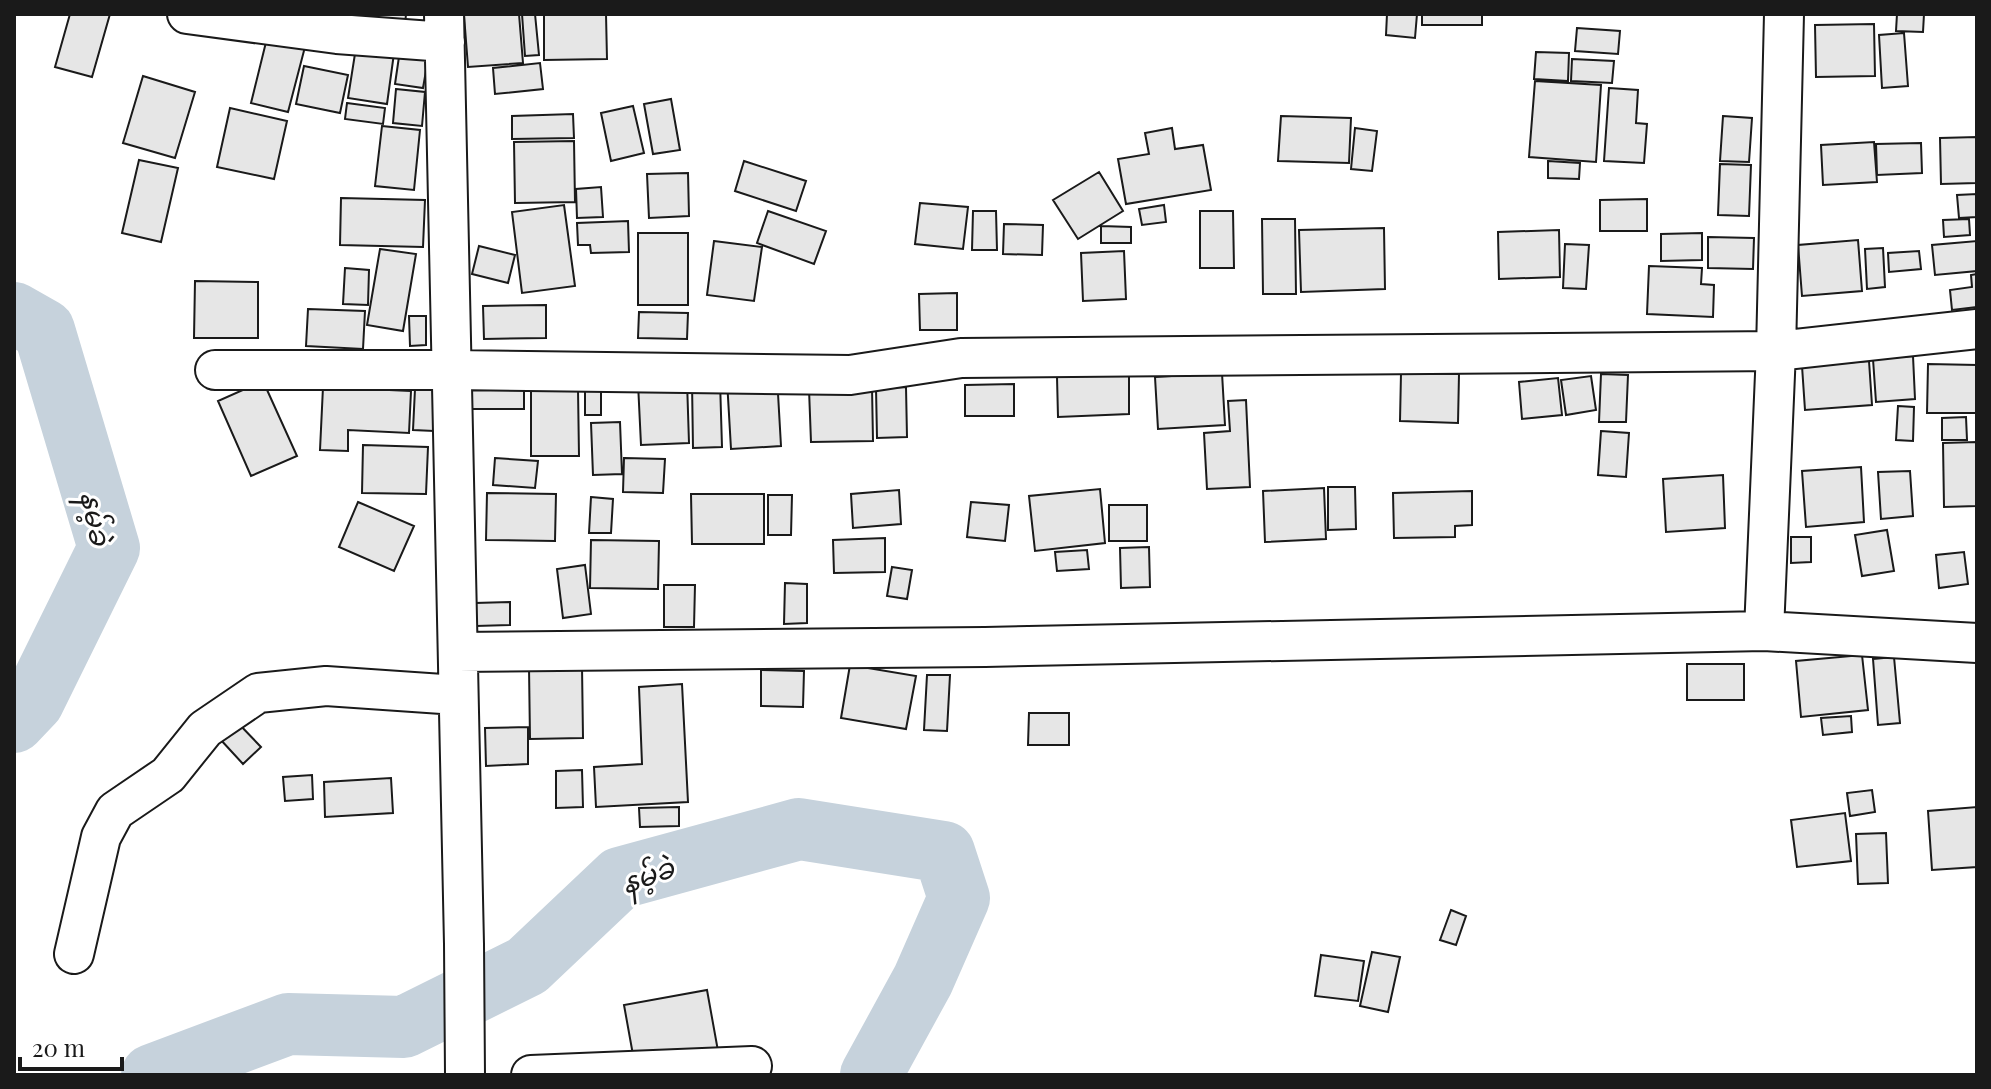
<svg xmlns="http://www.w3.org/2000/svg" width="1991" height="1089" font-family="'Playfair Display','Noto Sans Myanmar',serif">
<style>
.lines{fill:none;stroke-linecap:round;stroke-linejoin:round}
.river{stroke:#c6d2dc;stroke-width:62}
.building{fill:#e6e6e6;stroke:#1a1a1a;stroke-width:2}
.minor-casing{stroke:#1a1a1a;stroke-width:42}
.minor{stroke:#fff;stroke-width:38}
.labels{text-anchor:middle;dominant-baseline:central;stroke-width:6;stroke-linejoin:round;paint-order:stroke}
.water-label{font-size:28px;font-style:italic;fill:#1a1a1a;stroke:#fff}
</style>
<rect width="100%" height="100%" fill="#fff"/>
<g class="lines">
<path class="river" d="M14,313L44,330L109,548L33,702L14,722
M152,1075L288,1024L404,1027L527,966L620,878L799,829L944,852L959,898L923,980L871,1075"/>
</g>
<path class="building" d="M70,14H110L92,77L55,67Z
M337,14H406L405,25L336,21Z
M519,14L523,63L468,67L464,15Z
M522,14H535L539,55L525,56Z
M544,14H606L607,59L544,60Z
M1387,14H1417L1415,38L1386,35Z
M1422,14H1482V25H1422Z
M1897,14H1924L1923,32L1896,31Z
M1874,24L1875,76L1816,77L1815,25Z
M1577,28L1620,31L1618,54L1575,51Z
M1904,33L1908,86L1882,88L1879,35Z
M268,34L306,43L288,112L251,103Z
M357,41L395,46L387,104L348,98Z
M401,43L430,48L423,88L395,84Z
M1536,52L1569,53L1568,81L1534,79Z
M1572,59L1614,61L1612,83L1571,81Z
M540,63L543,89L495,94L493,68Z
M304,66L348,75L340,113L296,104Z
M143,76L195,92L175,158L123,143Z
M1535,81L1601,85L1596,162L1529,157Z
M1609,88L1638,90L1636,123L1647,124L1644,163L1604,161Z
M396,89L425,92L422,126L393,123Z
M671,99L680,150L653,154L644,104Z
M347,103L385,108L383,124L345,119Z
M633,106L644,153L611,161L601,113Z
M230,108L287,121L274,179L217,167Z
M573,114L574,138L512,139V116Z
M1281,116L1351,118L1349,163L1278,161Z
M1723,116L1752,118L1749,162L1720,161Z
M382,126L420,130L414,190L375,186Z
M1172,128L1175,149L1203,145L1211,190L1126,204L1118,159L1149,154L1145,133Z
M1355,128L1377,131L1372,171L1351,169Z
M1977,137V183L1941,184L1940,138Z
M574,141L575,202L515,203L514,142Z
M1874,142L1877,182L1823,185L1821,145Z
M1921,143L1922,173L1877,175L1876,144Z
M139,160L178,168L161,242L122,233Z
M744,161L806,181L796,211L735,191Z
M1548,161L1580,163L1579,179L1548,178Z
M1720,164L1751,165L1749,216L1718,215Z
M1099,172L1123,211L1078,239L1053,200Z
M688,173L689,216L649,218L647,174Z
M601,187L603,217L577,218L576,189Z
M1977,194V217L1959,218L1957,195Z
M341,198L425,200L423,247L340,245Z
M1647,199V231H1600V200Z
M920,203L968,207L963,249L915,244Z
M564,205L575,286L522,293L512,212Z
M1164,205L1166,222L1142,225L1139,209Z
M768,211L826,231L814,264L757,243Z
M973,211H996L997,250H972Z
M1200,211H1233L1234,268H1200Z
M1262,219H1295L1296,294H1263Z
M1969,219L1970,235L1944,237L1943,220Z
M628,221L629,252L591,253L590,245H578L577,223Z
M1004,224L1043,225L1042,255L1003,254Z
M1101,226L1131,227V243H1101Z
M1384,228L1385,289L1301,292L1299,230Z
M1559,230L1560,277L1499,279L1498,232Z
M638,233H688V305H638Z
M1702,233V260L1661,261V234Z
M1708,237L1754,238L1753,269L1708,268Z
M1858,240L1862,291L1802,296L1798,245Z
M714,241L762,247L754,301L707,295Z
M1977,241V271L1935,275L1932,245Z
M1565,244L1589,245L1586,289L1563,288Z
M479,246L515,255L508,283L472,274Z
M1883,248L1885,287L1867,289L1865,249Z
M380,249L416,254L403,331L367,325Z
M1124,251L1126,299L1083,301L1081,253Z
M1919,251L1921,269L1889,272L1888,253Z
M1649,266L1702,268L1701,284L1714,285L1713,317L1647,314Z
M345,268L369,270L368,305L343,304Z
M1977,274V307L1952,310L1950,290L1972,287L1971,275Z
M195,281L258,282V338H194Z
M957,293V330H920L919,294Z
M546,305V338L484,339L483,306Z
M308,309L365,311L363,349L306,346Z
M639,312L688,313L687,339L638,338Z
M409,316H426V345L410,346Z
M1913,356L1915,399L1876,402L1873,359Z
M1869,361L1872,405L1805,410L1802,366Z
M1928,364L1977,365V413H1927Z
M1222,373L1225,425L1158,429L1155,377Z
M1401,373L1459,374L1458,423L1400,421Z
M1129,374V414L1058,417L1057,377Z
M1601,374L1628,375L1626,422H1599Z
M777,376L781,446L731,449L727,380Z
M1591,376L1596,410L1566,415L1561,380Z
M1558,378L1562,415L1522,419L1519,382Z
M469,380H524V409H469Z
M263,381L297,456L251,476L218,401Z
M687,381L689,443L641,445L638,383Z
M720,381L722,447L693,448L692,382Z
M1014,384V416H965V385Z
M585,386H601V415H585Z
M323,387L411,391L409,433L348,430V451L320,450Z
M872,387L873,441L811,442L809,389Z
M906,387L907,437L877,438L876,388Z
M415,389L437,390L434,431L413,430Z
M578,389L579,456H531V390Z
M1246,400L1250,487L1207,489L1204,433L1230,431L1228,401Z
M1898,406L1914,407L1913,441L1896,440Z
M1966,417L1967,440H1942V418Z
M620,422L622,474L593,475L591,423Z
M1601,431L1629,433L1626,477L1598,475Z
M1977,442V506L1944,507L1943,443Z
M363,445L428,447L426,494L362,493Z
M495,458L538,461L535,488L493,485Z
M624,458L665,459L663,493L623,492Z
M1861,467L1864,522L1806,527L1802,471Z
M1910,471L1913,516L1881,519L1878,472Z
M1723,475L1725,528L1666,532L1663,479Z
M1328,487H1355L1356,529L1328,530Z
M1324,488L1326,539L1265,542L1263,491Z
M1100,489L1105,543L1035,551L1029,496Z
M899,490L901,524L853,528L851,494Z
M1472,491V525L1455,526V537L1394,538L1393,493Z
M487,493L556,494L555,541L486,540Z
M691,494H764V544H692Z
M768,495H792L791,535H768Z
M591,497L613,499L611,533H589Z
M358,502L414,526L394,571L339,547Z
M971,502L1009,505L1005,541L967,537Z
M1109,505H1147V541H1109Z
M1887,530L1894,571L1862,576L1855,535Z
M1791,537H1811V562L1791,563Z
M885,538V572L834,573L833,540Z
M591,540L659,541L658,589L590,588Z
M1149,547L1150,587L1121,588L1120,548Z
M1087,550L1089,569L1057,571L1055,552Z
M1964,552L1968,584L1939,588L1936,555Z
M585,565L591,614L563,618L557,569Z
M892,567L912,570L907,599L887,596Z
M785,583L807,584V623L784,624Z
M664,585H695L694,627H664Z
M510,602V625L476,626L475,603Z
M1862,655L1868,710L1801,717L1796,661Z
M1894,657L1900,723L1878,725L1873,659Z
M1687,664H1744V700H1687Z
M850,665L916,676L906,729L841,718Z
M582,666L583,738L530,739L529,667Z
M761,670L804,671L803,707L761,706Z
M927,675H950L947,731L924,730Z
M682,684L688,802L596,807L594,767L642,764L639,687Z
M1029,713H1069V745H1028Z
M1851,716L1852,732L1823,735L1821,718Z
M238,723L261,747L243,764L220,739Z
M528,727V764L486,766L485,728Z
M582,770L583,807L556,808V771Z
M312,775L313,799L285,801L283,777Z
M391,778L393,813L325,817L324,782Z
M1872,790L1875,812L1850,816L1847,793Z
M679,807V826L640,827L639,808Z
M1977,807V867L1932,870L1928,811Z
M1845,813L1851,861L1797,867L1791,820Z
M1886,833L1888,883L1858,884L1856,834Z
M1451,910L1466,916L1456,945L1440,940Z
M1372,952L1400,957L1388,1012L1360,1006Z
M1321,955L1364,961L1358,1001L1315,996Z
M707,990L718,1051L635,1066L624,1005Z"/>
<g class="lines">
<g class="minor-casing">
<path id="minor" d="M187,14L337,34L445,42
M444,14L464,944L465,1075
M215,370H452L850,375L961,358L1776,351L1977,329
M1764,631L1776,351L1784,14
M458,652L985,647L1764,631L1977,643
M74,954L101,837L115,811L168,775L205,729L258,693L326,686L457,695
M531,1075L752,1066"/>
</g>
<use href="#minor" class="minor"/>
</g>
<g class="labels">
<g class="water-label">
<text transform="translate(97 518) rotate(78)">နမ့်ခဲ</text>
<text transform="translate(647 874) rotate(-20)">နမ့်ခဲ</text>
</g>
</g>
<rect width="1991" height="1089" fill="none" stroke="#1a1a1a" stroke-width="32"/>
<path d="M20 1057v12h102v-12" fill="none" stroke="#1a1a1a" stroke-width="4"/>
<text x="32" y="1057" font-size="24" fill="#1a1a1a" stroke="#ffffff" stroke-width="6" paint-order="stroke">20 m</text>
</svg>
